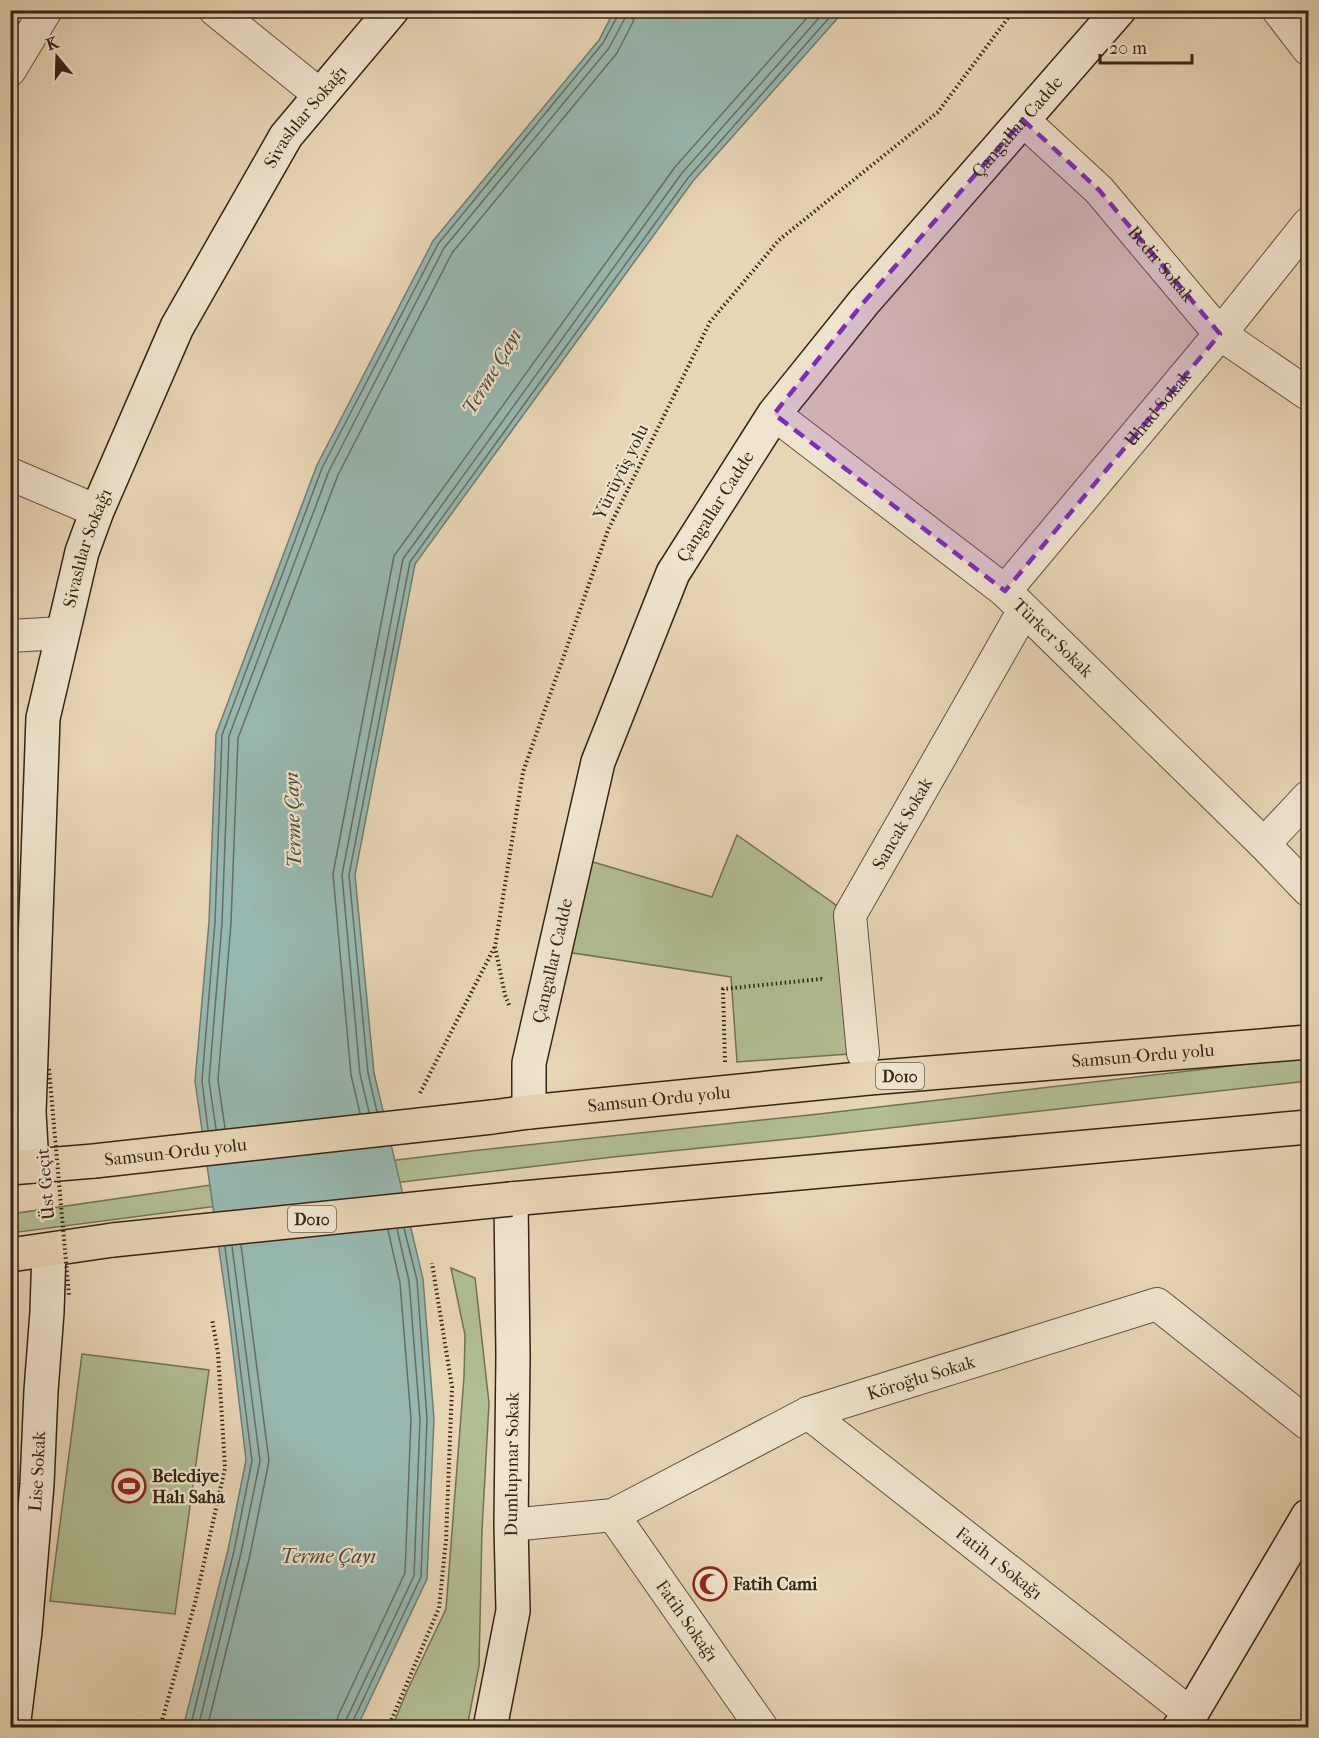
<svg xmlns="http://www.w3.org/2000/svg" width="1319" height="1738" font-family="'IM FELL French Canon',serif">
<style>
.green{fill:#b1be91;stroke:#727252;stroke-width:1.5}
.water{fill:#97b8b0;stroke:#6f7d71;stroke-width:1.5}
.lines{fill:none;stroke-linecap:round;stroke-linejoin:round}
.shore{stroke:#656e62;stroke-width:1.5}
.street-casing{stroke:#60513b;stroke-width:34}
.secondary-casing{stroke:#332513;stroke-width:36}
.highway-casing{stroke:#332513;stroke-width:36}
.path{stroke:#332513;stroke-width:4;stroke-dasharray:1.5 3;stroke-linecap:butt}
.street{stroke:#f0e4ce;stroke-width:32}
.secondary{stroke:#f0e4ce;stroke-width:33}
.highway{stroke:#e8d5b4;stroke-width:33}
.highway-bridge-casing{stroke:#332513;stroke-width:36;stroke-linecap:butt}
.path-bridge{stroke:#332513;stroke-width:4;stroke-dasharray:1.5 3;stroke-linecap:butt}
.highway-bridge{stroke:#e8d5b4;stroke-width:33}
.marked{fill:#7b2cbf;fill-opacity:0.2;stroke:#7b2cbf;stroke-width:4.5;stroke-dasharray:12 8;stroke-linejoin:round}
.labels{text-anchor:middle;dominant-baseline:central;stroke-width:4.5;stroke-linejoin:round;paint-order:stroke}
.shield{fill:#f0e4ce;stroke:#6c5e4b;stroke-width:1.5}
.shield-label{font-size:16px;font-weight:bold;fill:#332513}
.street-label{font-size:18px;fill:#332513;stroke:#f0e4ce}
.poi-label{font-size:18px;font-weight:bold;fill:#332513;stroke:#f0e4ce;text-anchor:start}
.water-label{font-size:20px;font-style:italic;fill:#4c4a3a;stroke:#f0e4ce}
</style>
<rect width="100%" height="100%" fill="#e8d5b4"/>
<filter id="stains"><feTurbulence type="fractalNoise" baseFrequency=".00333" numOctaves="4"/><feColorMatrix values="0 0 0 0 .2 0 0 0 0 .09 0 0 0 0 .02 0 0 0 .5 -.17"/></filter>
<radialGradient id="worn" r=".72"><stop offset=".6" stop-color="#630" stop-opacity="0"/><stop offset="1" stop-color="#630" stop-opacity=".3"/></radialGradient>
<path class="green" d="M737,835L850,915L863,1053L737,1062L731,977L560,951L576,857L712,897Z
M1308,1057V1081L818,1136L613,1157L385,1184L11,1233V1214L322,1169L471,1151L819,1114Z
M451,1268L475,1278L489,1403L482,1530L479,1666L467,1727H392L407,1691L446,1609L464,1377L465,1335Z
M82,1354L209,1370L175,1614L50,1601Z"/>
<path class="water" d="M614,11H844L693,181L415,564L355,875L374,1073L423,1279L434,1419L427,1579L357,1727L183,1728L228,1550L246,1460L230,1326L195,1081L209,922L216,734L317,465L433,241L599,40Z"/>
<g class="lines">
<path class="shore" d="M369,1112L360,1074L342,875L403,559L682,173L826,10
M377,1112L368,1073L349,875L410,562L688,178L836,10
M360,1113L351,1075L333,874L394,556L675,167L814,10
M225,1128L218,1080L231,923L238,738L338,475L452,253L617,53L633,22L635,10
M216,1129L209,1081L222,923L229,736L329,471L444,248L609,48L625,18L626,10
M208,1130L202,1081L215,922L222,735L322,468L438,244L603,43L618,15L619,10
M190,1728L234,1551L252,1461L225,1247
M198,1728L241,1553L260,1461L232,1246
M207,1728L250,1555L269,1461L241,1245
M335,1728L338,1716L405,1573L411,1419L400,1283L388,1230
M344,1728L346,1720L414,1576L420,1419L409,1281L397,1229
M352,1728V1723L421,1577L427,1419L417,1280L404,1228"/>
<g class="street-casing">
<g id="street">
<path d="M215,10L320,95"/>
<path d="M1278,10L1308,49"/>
<path d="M10,70L46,10"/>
<path id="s1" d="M1023,120L1099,190L1220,334L1308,394"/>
<path id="s2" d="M774,414L1005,591L1264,844L1308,890"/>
<path d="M10,474L97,511"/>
<path id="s3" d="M1005,591L1220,334L1308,224"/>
<path d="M10,636L62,633"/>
<path d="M1264,844L1308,797"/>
<path id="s4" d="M863,1053L850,915L1024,610"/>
<path id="s5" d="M808,1413L1191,1714"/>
<path id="s6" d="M613,1515L762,1728"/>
<path id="s7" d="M511,1525L613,1515L808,1413L1157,1304L1308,1424"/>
</g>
</g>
<g class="secondary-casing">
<g id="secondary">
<path id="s8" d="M529,1112V1063L598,762L673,573L774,414L864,302L1119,10"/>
<path id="s9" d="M32,1166L29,1112L43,718L82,552L97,511L177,327L286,136L392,10"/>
<path id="s10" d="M13,1728L25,1631L37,1484L41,1391L47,1312L49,1250"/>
<path id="s11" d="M490,1728L513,1611L511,1525L513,1356L511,1199"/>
<path d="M1179,1728L1191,1714L1308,1516"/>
</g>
</g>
<g class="highway-casing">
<g id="highway">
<path id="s12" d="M492,1117L529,1112L869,1078L1308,1042"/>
<path d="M10,1168L94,1161"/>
<path d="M511,1199L1308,1127"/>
<path d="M10,1255L113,1240"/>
</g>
</g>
<path class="path" d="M509,1005L505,995L495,947L523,772L608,530L710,322L779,240L938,112L1014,10
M725,1062L723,989L821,979L824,980
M420,1093L494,948
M160,1728L195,1603L225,1468L218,1353L212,1319
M388,1728L439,1608L446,1540L452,1387L432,1263"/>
<use href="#street" class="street"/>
<use href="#secondary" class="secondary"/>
<use href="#highway" class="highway"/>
<g class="highway-bridge-casing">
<g id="highway-bridge">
<path id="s13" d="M94,1161L492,1117"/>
<path d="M113,1240L511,1199"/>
</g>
</g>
<path class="path-bridge" d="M49,1069L69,1296"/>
<use href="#highway-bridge" class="highway-bridge"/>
</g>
<path class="marked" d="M1023,120L1099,190L1220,334L1005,591L774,414L864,302Z"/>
<defs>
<g id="stadium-ring" transform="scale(1.725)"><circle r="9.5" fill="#f0e4ce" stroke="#8f2418" stroke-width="1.5"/><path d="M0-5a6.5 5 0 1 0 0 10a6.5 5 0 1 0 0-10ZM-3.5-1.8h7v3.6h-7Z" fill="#8f2418"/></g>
<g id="mosque-ring" transform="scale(1.725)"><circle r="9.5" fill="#f0e4ce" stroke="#8f2418" stroke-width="1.5"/><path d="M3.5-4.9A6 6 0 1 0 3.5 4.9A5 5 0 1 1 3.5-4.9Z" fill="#8f2418"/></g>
</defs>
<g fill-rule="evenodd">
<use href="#stadium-ring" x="129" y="1486"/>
<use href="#mosque-ring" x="710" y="1584"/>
</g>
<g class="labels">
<g class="shield">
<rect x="876" y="1063" width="48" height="26" rx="4.5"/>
<rect x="288" y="1206" width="48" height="26" rx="4.5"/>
</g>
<g class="shield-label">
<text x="900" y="1076">D010</text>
<text x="312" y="1219">D010</text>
</g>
<g class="street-label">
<text stroke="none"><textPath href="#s9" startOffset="1110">Sivaslılar Sokağı</textPath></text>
<text stroke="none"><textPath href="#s8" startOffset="1126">Çangallar Cadde</textPath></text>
<text stroke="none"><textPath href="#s1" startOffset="200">Bedir Sokak</textPath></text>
<text stroke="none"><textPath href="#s3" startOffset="238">Uhud Sokak</textPath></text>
<text transform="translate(621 472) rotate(-64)">Yürüyüş yolu</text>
<text stroke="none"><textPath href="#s8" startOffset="640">Çangallar Cadde</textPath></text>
<text stroke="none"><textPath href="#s9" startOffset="624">Sivaslılar Sokağı</textPath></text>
<text stroke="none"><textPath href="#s2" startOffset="358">Türker Sokak</textPath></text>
<text stroke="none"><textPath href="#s4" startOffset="244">Sancak Sokak</textPath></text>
<text stroke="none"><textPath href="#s8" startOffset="154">Çangallar Cadde</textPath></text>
<text stroke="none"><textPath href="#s12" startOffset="654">Samsun-Ordu yolu</textPath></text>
<text stroke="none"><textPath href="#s12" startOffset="168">Samsun-Ordu yolu</textPath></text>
<text stroke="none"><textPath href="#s13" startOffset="82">Samsun-Ordu yolu</textPath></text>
<text transform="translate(46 1184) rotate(-95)">Üst Geçit</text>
<text stroke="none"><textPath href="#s7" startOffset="441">Köroğlu Sokak</textPath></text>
<text stroke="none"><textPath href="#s11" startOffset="266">Dumlupınar Sokak</textPath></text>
<text stroke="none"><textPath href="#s10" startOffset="258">Lise Sokak</textPath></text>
<text stroke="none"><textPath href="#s5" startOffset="243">Fatih 1 Sokağı</textPath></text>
<text stroke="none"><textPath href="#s6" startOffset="129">Fatih Sokağı</textPath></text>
</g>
<g class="poi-label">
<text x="152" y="1476">Belediye<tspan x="152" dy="21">Halı Saha</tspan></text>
<text x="733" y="1584">Fatih Cami</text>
</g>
<g class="water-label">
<text transform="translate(492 372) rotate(-59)">Terme Çayı</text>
<text transform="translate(293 820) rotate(-92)">Terme Çayı</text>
<text x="328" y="1556">Terme Çayı</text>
</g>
</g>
<rect width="1319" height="1738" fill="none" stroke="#e8d5b4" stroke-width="36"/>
<rect x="12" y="12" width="1295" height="1714" fill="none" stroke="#332513" stroke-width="3"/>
<rect x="18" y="18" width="1283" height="1702" fill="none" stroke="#332513" stroke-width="1.5"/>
<g transform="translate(57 57) rotate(341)" stroke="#f0e4ce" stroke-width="4.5" paint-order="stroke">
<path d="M0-4.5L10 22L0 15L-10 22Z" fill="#332513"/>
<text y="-9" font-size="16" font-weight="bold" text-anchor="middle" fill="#332513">K</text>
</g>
<path d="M1100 54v9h92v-9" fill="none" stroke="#332513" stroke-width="3"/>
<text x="1109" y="54" font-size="18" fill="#332513" stroke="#f0e4ce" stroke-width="4.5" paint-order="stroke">20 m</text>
<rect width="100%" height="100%" filter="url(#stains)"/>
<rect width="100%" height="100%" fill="url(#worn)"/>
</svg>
